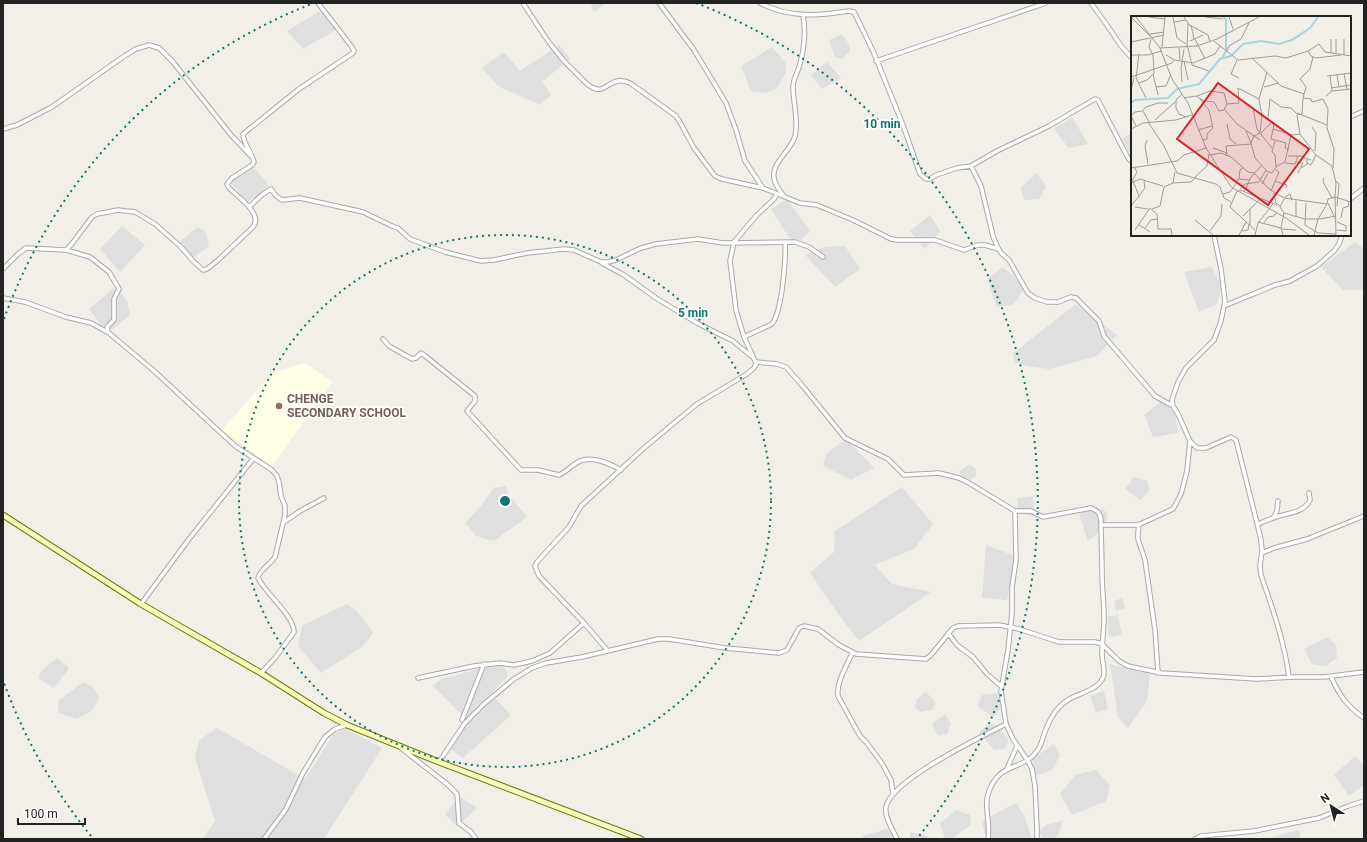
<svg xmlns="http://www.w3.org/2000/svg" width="1367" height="842" font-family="Roboto,sans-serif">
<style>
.residential{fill:#e0dfdf}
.education{fill:#ffffe5}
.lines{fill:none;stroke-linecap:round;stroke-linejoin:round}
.street-casing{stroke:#a9a9a9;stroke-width:5.5}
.secondary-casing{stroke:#707d05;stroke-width:7}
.street{stroke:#fff;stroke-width:3.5}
.secondary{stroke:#f7fabf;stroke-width:5}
.ring{fill:none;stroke:#0f766e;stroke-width:2;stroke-dasharray:2 4}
.education-dot{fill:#8d6e63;stroke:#fff;stroke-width:1.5}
.labels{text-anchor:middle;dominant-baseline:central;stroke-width:3.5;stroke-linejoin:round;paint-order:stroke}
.education-label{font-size:12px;font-weight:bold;fill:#785e54;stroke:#fff;text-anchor:start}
.inset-river{fill:none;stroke:#aad3df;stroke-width:2}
.inset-road{fill:none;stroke:#9f9d99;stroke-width:1}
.view{fill:#d62828;fill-opacity:0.15;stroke:#d62828;stroke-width:2}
.inset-edge{fill:none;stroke:#222;stroke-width:2}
.centre{fill:#0f766e;stroke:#fff;stroke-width:2}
.ring-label{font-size:12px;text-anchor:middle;font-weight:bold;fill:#0f766e;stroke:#fff;stroke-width:3.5;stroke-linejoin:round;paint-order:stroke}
</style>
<rect width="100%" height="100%" fill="#f2efe9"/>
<path class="residential" d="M590,3H606L594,12Z
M320,11L337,29L303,49L287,31Z
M842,34L849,44L850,52L841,59L835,57L829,40Z
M559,45L570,59L542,82L551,95L540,105L498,86L482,68L504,52L520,71Z
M772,47L785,62L786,73L777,88L765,93L751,91L741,66Z
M827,62L841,78L822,89L811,75Z
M1072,117L1088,144L1069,148L1054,129Z
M1132,132V157L1122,139Z
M253,167L267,182L268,189L247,202L230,182Z
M1037,173L1046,187L1039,199L1024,200L1021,187Z
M787,199L810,231L801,240L790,239L771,209Z
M930,215L940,231L925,249L910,231Z
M122,226L145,245L120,272L100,249Z
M198,227L206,232L209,246L193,258L180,241Z
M1355,242L1364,249V290H1343L1321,267Z
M845,246L860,269L835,287L805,255L824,247Z
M1003,267L1025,288L1014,304L997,307L987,279Z
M1212,267L1222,288L1217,304L1199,312L1184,272Z
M115,287L127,300L130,315L113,329L101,325L89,309Z
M1076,304L1117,335L1097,356L1049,369L1026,366L1015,362L1013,353Z
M1163,400L1175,414L1178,433L1153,437L1144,415Z
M846,439L874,468L851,480L823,466L826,454Z
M970,464L976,469V477L965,481L959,472Z
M1134,477L1147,481L1150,490L1140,500L1125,489Z
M506,486L509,495L527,517L494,541L476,536L465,523L480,507L494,488Z
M902,487L933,524L914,549L875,565L892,584L931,592L859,641L839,615L810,573L834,552L835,531Z
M1033,496L1034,517L1018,513L1017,498Z
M1092,505L1107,512L1106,526L1088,541L1079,515Z
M986,545L1015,556L1007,600L982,598Z
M1122,598L1125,608L1116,611L1114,601Z
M347,604L357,611L373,633L363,646L321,673L298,646L302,626Z
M1118,615L1122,635L1109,637L1107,617Z
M1327,637L1336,645L1337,658L1326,666L1312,664L1304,649Z
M57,658L68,667V670L54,688L38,678L42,670Z
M502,663L508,676L491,694L511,715L463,758L451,749L466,719L433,686L441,679Z
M1110,664L1150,674L1147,701L1128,728L1118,717Z
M83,682L93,687L99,697L93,710L77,719L58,713V701Z
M1104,691L1108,709L1096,713L1090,696Z
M926,692L936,702L932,710L920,712L915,708L917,699Z
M998,693L1000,709L993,717L977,706L982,695Z
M945,714L951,724L947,734L938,736L932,724Z
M990,724L999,727L1009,740L1005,749L994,750L979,732Z
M217,728L305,779L333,735L344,728L382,748L324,839H203L215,821L195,758L199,740Z
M1054,744L1060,755L1053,769L1036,776L1032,759Z
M1355,756L1364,766V785L1349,796L1334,775Z
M1096,770L1110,785L1106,801L1072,815L1060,794L1075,775Z
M459,796L477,808L457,827L445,814Z
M1016,803L1025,817L1032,839H986L982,821Z
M957,810L970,815L971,825L951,839H945L940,823Z
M1063,821L1058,836L1051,839H1043L1039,831L1046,825Z
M891,828L895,839H864L862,836Z
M1299,830L1301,839H1272L1271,837Z
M911,832L927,836L928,839H909Z"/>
<path class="education" d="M305,363L332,382L272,466L222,430L272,373Z"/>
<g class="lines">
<g class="street-casing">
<path id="street" d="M523,3C539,28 555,54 577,74C582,79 588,87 596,89C607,92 611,75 630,83L676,116L681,124L694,148L715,176L722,179L763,188L800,203L817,205L853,220L891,239L897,240H935L964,250L978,245H985L998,249
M659,3L694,50L726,103L736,130L745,161L763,188
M760,3C789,18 818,16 849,11L854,12L873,51L903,125L920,174L926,179H930L936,175L957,168L971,166L997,151L1049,126L1095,99L1098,100L1099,102L1128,158L1132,162
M1091,3L1107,25L1121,46L1132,58
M876,61L1046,3
M1350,117L1364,111
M3,129L17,125L52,107L123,57L136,49L149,45L159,48L173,62L231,135L251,156
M971,166L981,186L993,236L997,246L1001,253L1009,260L1028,293L1035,298L1047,302H1058L1071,297L1076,298L1099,321L1104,336L1155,396L1173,406
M777,194L774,199L757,215L734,242L730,261L736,310L744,337L755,361L757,362L777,364L786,367L801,384L845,438L888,459L904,475L939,473L959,478L969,483L1015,511H1031L1043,517L1091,508C1098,511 1100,513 1101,520C1101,538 1102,555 1102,572C1102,587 1104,602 1104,618C1104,630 1102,642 1102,654C1102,661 1106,672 1103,678C1096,692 1076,693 1065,702C1056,708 1050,719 1046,729C1043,736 1042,745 1037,751C1028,765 1010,765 999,775C995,779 991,786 989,791C983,806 991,823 988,839
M783,195C780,191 777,187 775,182C768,164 791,152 795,136C799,121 793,103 793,87C793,79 798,72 800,64C804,49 806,31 803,15
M1350,199L1364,188
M249,207L263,194L271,189L276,196L282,200L300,198L363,212L392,226L398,228L410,239L445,252L481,261L494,260L527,253L564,249L574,250L601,262H608L616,260L641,248L656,244L698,239L723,243L795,242L809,247L823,257
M1214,235L1221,269L1225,301L1221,321L1214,340L1186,368L1178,382L1172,400L1173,406L1178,414L1190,441L1197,448H1206L1231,437L1236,440L1257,523L1261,540L1262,551L1260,566L1261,575C1273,610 1284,640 1289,677
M66,250L90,257L109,272L118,287L119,289L114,299V320L107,327L108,332
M602,263L624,275L656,298L697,323L733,341L751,356
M3,269L18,254L26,248L66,250L71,245L92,217L97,214L118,210L135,212L155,224L180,246L194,262L203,270L207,269L217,261L252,228C265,215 238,197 229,188L227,184L232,178L252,165L254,162C252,152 243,144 243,134L299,89L353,53L354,51L352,47L318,3
M3,298L25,302L66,317L91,323L109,333L153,370L235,446L272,470L277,476L279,482L281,496L285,506V515L275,557C270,565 260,569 258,578C266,594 294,616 294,632L275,658L261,673
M1224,306L1275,285L1290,281L1317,266L1334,251L1339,244L1342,235
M744,337L772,324C782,312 786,259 785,242
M383,339L389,346L412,359L416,358L421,353L424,355L475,396V401L467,411L521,470H538L559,475C566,472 571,466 578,462C590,455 609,463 621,470
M1015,511L1016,560L1012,587V613L1008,650L1001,691L1006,724L1013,739L1028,761L1032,769L1035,786L1037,829V839
M1273,518L1277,511L1278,501
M284,522L300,511L324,498
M1139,524L1138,532V539L1145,560L1155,630L1158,673
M1258,524C1265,521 1272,518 1279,516C1289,513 1305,512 1310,500L1309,493
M1101,525H1138L1173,509L1181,494L1187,471L1190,441
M1262,553L1274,548L1307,539L1364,516
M141,604L189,539L253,459
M948,633L957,645L973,657L987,674L1001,686
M608,651L584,623L539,576L535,566L537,562L569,527L581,506L644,448L697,404L747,374L754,368L757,362
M852,653C847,666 836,682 838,696L860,736L867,743L883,765L891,780L893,794
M1331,677C1340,696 1347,706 1364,718
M418,678L474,666L500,663L514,665L532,661L550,653L584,623
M462,720L484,664
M401,748L447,784L457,794L459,823L471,832L476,839
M439,762L465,723L484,704L514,679L532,668L546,663L582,657L658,639H669L725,648L779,653L787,650L799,628L804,626L818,629L839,645L856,654L926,659L931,655L953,628L958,626L999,625L1019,629L1059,642H1095L1102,644L1119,661L1128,666L1161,673L1257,679L1293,677H1324L1364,672
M1006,771L1017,746
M264,839L286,809L303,773L325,737L335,729L347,725
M897,839C893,830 884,817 886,807C891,780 981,737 1006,724
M1195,839L1201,836L1254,831L1319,818L1348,806L1364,801"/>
</g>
<g class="secondary-casing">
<path id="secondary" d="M3,515L141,604L261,673L324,713L347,725L439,762L641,839"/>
</g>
<use href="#street" class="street"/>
<use href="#secondary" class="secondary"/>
</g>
<g class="ring">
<circle cx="505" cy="501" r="266"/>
<path d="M91 836A533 533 0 0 1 4 683M4 319A533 533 0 0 1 314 3M696 3A533 533 0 0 1 919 836"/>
</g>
<circle class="education-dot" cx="279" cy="406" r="4"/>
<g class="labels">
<g class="education-label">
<text x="287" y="399">CHENGE<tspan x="287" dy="14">SECONDARY SCHOOL</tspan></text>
</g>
</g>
<g transform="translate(1131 16)">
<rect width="220" height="220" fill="#f2efe9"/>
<path class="inset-river" d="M91,42L95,35V3L92,1M0,87L4,84L37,82L46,73L68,68L89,43L100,40L112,28L130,25L148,28L161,24L179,12L187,1"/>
<path class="inset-road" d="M0,1L19,20M5,1L29,32L41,63L57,87L75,132L100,171L155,202L178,219M18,1L34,3M42,1L46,22L55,28M53,1L57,7L56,32M75,1L92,3M98,1L102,13M43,6L55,4M57,8L77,19L79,26M60,9L63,23M19,18L33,16M64,23L74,43M200,23V37M205,23V38M59,25L72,19M83,25L107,44L144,40L155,42L177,35L188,28L194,36L220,40M0,26L33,19M31,31L34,1M29,32L66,30L86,23L128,1M48,32L49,44M57,32L61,49L78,55M96,35L98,30L110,23L118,7M177,35L180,40L185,42L210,39M8,38L5,62L15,82M0,39H16L31,35M35,39L44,44L62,47L84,38L89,30M213,39V23M182,41L179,53L169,63L175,71L172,82L180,83L181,86L192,83L197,93L196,112L203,133L202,152M121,42L150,70L173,78M106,44L100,58L108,62M53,45L57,64M22,58L27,79M213,58L216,74M206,59L208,71M196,60L220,57M199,60L201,75M0,61L41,47L43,44M51,66L50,52L53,33M8,67L16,64L23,57L22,39L18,31L20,23M25,71L35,70L40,58M133,71L148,67M200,72L220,69M0,74L3,62M51,78L45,84V92L48,98L55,101M66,80L79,75L93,77L96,88M195,80L201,75L220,73M53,82L65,80L73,85L83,86L88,95L93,94L96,88L108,87L107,72L128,83M172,82L171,98L166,99L169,118L185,139L201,150L205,167L204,181L220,186M69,83L78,94L82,112L76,118V123L72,124M139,83L137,103L143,109L140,123L155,127L154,132L158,134M139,83L150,91L160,92L166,98M122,92L126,113L141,132M93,93L106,108L129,124M12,95L18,106M166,97L196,109M24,104L44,86M17,106L33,130L46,157L85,168L89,171L93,182L100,186M96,108L99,123L105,128M5,110L0,100L4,96L11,95L15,91L27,87H37M181,111L185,117L184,135M0,113L12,107L45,104L61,99M142,113L162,119L169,118M67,114L81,110M115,115L120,127M129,116L131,100L128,83L136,56M130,117L140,107M16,124L14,130L17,148M144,125L141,136L144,139L145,151M82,132L96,137M79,139L90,137L100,141L117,156L123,157L138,173L153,182L196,188L197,183L204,181M96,140L95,130L120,128M157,140H169L180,144M166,146L172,147L167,157M154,147L164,148L167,140M176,147L180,149L185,139M0,152L46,145L53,139L75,132M170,152L176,148V142M135,155L141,157L146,150L154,146L160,119M64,161L76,150L78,138M193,162L192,166L201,182M108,163L109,154L112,152M1,165L6,156L3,151M144,165L156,169L155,172M205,165L208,168L206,190M0,167L9,163L32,170M42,167L60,166L65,161M131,168L137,157M102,173L107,163L119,164M109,174L146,189M106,175L99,191L124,214M140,175L148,156L145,154M107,176L114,168L128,166L135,154L124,142L120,127L123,120L129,117M113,176L120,161L130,150M143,177L145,187L149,190M92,178L99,176L102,172M8,180L14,172L13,165M204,181L205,219M153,182L159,178L161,184M153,183L149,191L153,197L174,203M165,185V201M175,187L174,209L187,217L205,218M197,187L205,204M0,190L8,180L2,165M4,191L17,193M21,193L29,190L33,171L42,167L44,156M112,200L129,183M210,202L212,192L218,190L217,185M174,203H189L205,200M64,204L82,219M127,206L150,212M206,206L215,210V215L206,214M133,207L137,201L143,200L145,197M8,209L19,216M119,209V193M14,212L20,204L26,203M150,213L165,214M4,214L19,192L26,198L27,213H40L41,219M79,215L90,200L91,188M111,215L117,214L118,208M108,219L115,206M124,219L127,207L142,188M152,219L150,212L153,197M183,219L187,203L196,188"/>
<path class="view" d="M87,67L178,133L137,189L46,123Z"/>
<rect width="220" height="220" class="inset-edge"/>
</g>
<circle cx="505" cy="501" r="6" class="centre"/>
<g class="ring-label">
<text x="882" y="128">10 min</text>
<text x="693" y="317">5 min</text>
</g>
<rect width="1367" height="842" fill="none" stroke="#222222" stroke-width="8"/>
<g transform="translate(1331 806) rotate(324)" stroke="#ffffff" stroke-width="3" paint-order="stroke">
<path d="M0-3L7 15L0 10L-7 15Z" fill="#222222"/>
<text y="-6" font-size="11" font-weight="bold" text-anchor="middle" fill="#222222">N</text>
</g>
<path d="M18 818v6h67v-6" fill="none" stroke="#222222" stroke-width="2"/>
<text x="24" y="818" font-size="12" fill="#222222" stroke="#ffffff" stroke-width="3" paint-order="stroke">100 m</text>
</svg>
